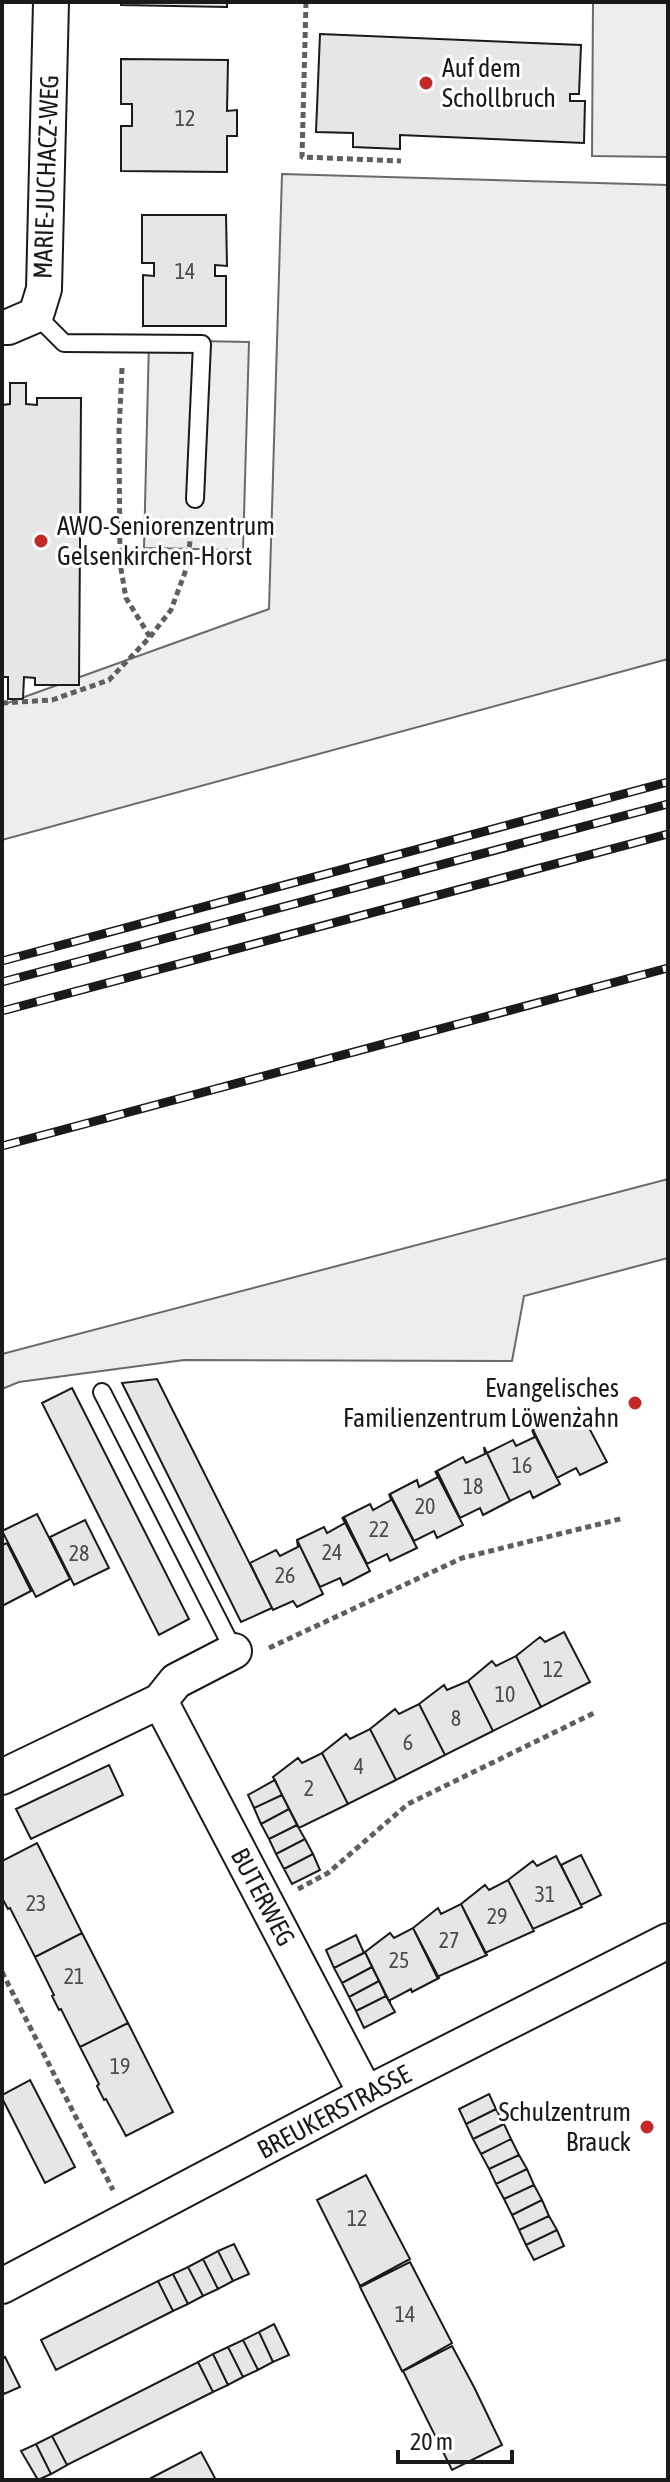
<svg xmlns="http://www.w3.org/2000/svg" width="670" height="2482" font-family="'Asap Condensed',sans-serif">
<style>
.built{fill:#ededed;stroke:#6a6a6a;stroke-width:2}
.building{fill:#e6e6e6;stroke:#1a1a1a;stroke-width:2}
.lines{fill:none;stroke-linecap:round;stroke-linejoin:round}
.service-casing{stroke:#1a1a1a;stroke-width:20}
.minor-casing{stroke:#1a1a1a;stroke-width:38}
.path{stroke:#5f5f5f;stroke-width:5;stroke-dasharray:6 4;stroke-linecap:butt}
.service{stroke:#fff;stroke-width:16}
.minor{stroke:#fff;stroke-width:34}
.rail-casing{stroke:#1a1a1a;stroke-width:9}
.rail{stroke:#fff;stroke-width:6;stroke-dasharray:18;stroke-linecap:butt}
.poi-dot{fill:#c62828;stroke:#fff;stroke-width:3}
.labels{text-anchor:middle;dominant-baseline:central;stroke-width:6;stroke-linejoin:round;paint-order:stroke}
.number-label{font-size:22px;fill:#4d4d4d}
.poi-label{font-size:26px;fill:#1a1a1a;stroke:#fff;text-anchor:start}
.street-label{font-size:26px;fill:#1a1a1a;stroke:#fff}
</style>
<rect width="100%" height="100%" fill="#fff"/>
<path class="built" d="M593,2H668V157L592,156Z
M282,174L668,185V659L2,840V705L269,609Z
M149,340L249,342L243,550L144,548Z
M668,1179V1258L524,1296L512,1361L184,1360L19,1382L2,1389V1354Z"/>
<path class="building" d="M121,2H227V7L121,5Z
M320,34L581,45L579,94H570V101H585L584,143L400,135V149L353,147V133L316,132Z
M121,59L228,60L227,111L237,110V136H227V172L121,171V126H132V104H121Z
M142,215H226L227,266L215,265V276H226V326H143V275L154,276V263H142Z
M10,383H26V404L37,405V398H81L79,685H35V678L24,677L23,699H8V677H2V405L10,404Z
M157,1379L272,1608L241,1622L122,1383Z
M72,1388L189,1619L159,1635L42,1403Z
M578,1407L607,1462L580,1475L576,1468L557,1478L533,1430L559,1417L562,1422L581,1413Z
M532,1430L560,1484L533,1498L530,1491L510,1501L487,1453L513,1440L516,1446L535,1437Z
M484,1447L510,1501L483,1515L480,1508L460,1518L437,1471L463,1457L466,1463L485,1454Z
M435,1471L463,1525L437,1538L434,1531L414,1541L390,1494L417,1480L419,1487L438,1477Z
M389,1494L417,1548L390,1561L387,1554L367,1564L344,1517L370,1504L373,1510L391,1500Z
M37,1514L70,1579L36,1597L2,1531Z
M342,1517L370,1571L343,1585L340,1578L320,1587L297,1540L324,1527L327,1533L345,1523Z
M85,1520L109,1568L74,1585L50,1537Z
M297,1540L323,1594L297,1607L293,1601L273,1610L250,1563L276,1550L280,1556L298,1547Z
M7,1543L31,1591L2,1606V1545Z
M564,1632L590,1682L541,1707L516,1656L540,1637L545,1642Z
M516,1656L541,1707L493,1731L468,1681L492,1661L496,1666Z
M468,1681L493,1731L445,1755L419,1704L444,1685L447,1690Z
M419,1704L445,1755L396,1780L370,1729L395,1709L399,1714Z
M370,1729L396,1780L348,1804L322,1753L346,1734L350,1739Z
M322,1753L348,1804L299,1828L273,1777L298,1758L302,1763Z
M109,1765L123,1795L31,1839L16,1809Z
M275,1780L282,1795L254,1808L248,1795Z
M282,1795L289,1809L261,1824L254,1808Z
M289,1809L297,1825L269,1839L261,1824Z
M297,1825L305,1839L276,1854L269,1839Z
M305,1839L313,1854L284,1869L276,1854Z
M37,1843L82,1933L35,1957L10,1908L8,1909L2,1898V1861Z
M313,1854L320,1870L292,1884L284,1869Z
M581,1855L601,1895L581,1905L561,1865Z
M556,1856L582,1907L533,1929L508,1880L533,1861L537,1866Z
M508,1880L534,1931L485,1953L461,1904L485,1885L489,1890Z
M461,1904L487,1955L437,1977L413,1928L438,1908L441,1914Z
M413,1928L439,1978L412,1992L411,1989L390,2000V2003L365,1952L390,1933L394,1938Z
M82,1933L128,2023L80,2047L61,2009L59,2010L52,1996L54,1995L35,1957Z
M356,1935L364,1953L334,1968L326,1950Z
M365,1952L372,1967L342,1983L334,1968Z
M372,1967L379,1981L349,1997L342,1983Z
M379,1981L386,1996L356,2011L349,1997Z
M386,1996L395,2012L364,2028L356,2011Z
M128,2023L173,2112L126,2136L106,2099L104,2100L97,2086L99,2084L80,2047Z
M30,2080L75,2167L45,2183L2,2098V2095Z
M489,2094L496,2109L466,2124L459,2109Z
M496,2109L504,2124L473,2139L466,2124Z
M504,2124L511,2139L481,2154L473,2139Z
M511,2139L519,2155L489,2169L481,2154Z
M519,2155L527,2169L496,2184L489,2169Z
M527,2169L534,2185L504,2199L496,2184Z
M366,2175L410,2259L360,2286L317,2200Z
M534,2185L542,2200L512,2215L504,2199Z
M542,2200L549,2216L519,2230L512,2215Z
M549,2216L557,2230L526,2245L519,2230Z
M557,2230L564,2246L534,2260L526,2245Z
M234,2244L249,2274L233,2281L218,2251Z
M218,2251L233,2281L218,2289L203,2259Z
M203,2259L218,2289L203,2296L188,2267Z
M410,2262L452,2343L402,2371L360,2287Z
M188,2267L203,2296L188,2304L173,2274Z
M173,2274L188,2304L173,2311L158,2281Z
M158,2281L173,2311L56,2370L41,2340Z
M274,2324L289,2355L273,2362L259,2332Z
M259,2332L273,2362L258,2370L243,2340Z
M243,2340L258,2370L243,2377L228,2347Z
M452,2346L474,2387L502,2445L452,2470L403,2371Z
M228,2347L243,2377L228,2385L213,2354Z
M213,2354L228,2385L213,2392L198,2362Z
M5,2357L20,2387L4,2394L2,2390V2359Z
M198,2362L213,2392L67,2465L52,2436Z
M52,2436L67,2465L51,2474L36,2444Z
M36,2444L51,2474L38,2480L21,2451Z
M201,2452L216,2480H152L151,2478Z"/>
<g class="lines">
<g class="service-casing">
<path id="service" d="M36,315L64,343L202,344L195,499
M102,1392L234,1651"/>
</g>
<g class="minor-casing">
<path id="minor" d="M2,327H8L36,315L44,289L51,2
M160,1701L176,1681L234,1651
M2,1777L160,1701L366,2094
M2,2286L366,2094L668,1941"/>
</g>
<path class="path" d="M306,2L302,157L401,161
M122,368L119,432L120,563L126,598L150,637
M2,703L52,700L109,680L150,637L171,610L187,567L192,524
M269,1648L462,1558L624,1518
M298,1889L328,1873L408,1804L594,1713
M2,1972L113,2190"/>
<use href="#service" class="service"/>
<use href="#minor" class="minor"/>
<g class="rail-casing">
<path id="rail" d="M2,961L668,782
M2,982L668,804
M2,1011L668,834
M2,1146L668,968"/>
</g>
<use href="#rail" class="rail"/>
</g>
<g class="poi-dot">
<circle cx="426" cy="83" r="8"/>
<circle cx="41" cy="541" r="8"/>
<circle cx="635" cy="1403" r="8"/>
<circle cx="647" cy="2127" r="8"/>
</g>
<g class="labels">
<g class="number-label">
<text x="185" y="118">12</text>
<text x="185" y="271">14</text>
<text x="522" y="1465">16</text>
<text x="473" y="1486">18</text>
<text x="425" y="1506">20</text>
<text x="379" y="1529">22</text>
<text x="332" y="1552">24</text>
<text x="79" y="1553">28</text>
<text x="285" y="1575">26</text>
<text x="553" y="1669">12</text>
<text x="505" y="1694">10</text>
<text x="456" y="1718">8</text>
<text x="408" y="1742">6</text>
<text x="359" y="1766">4</text>
<text x="309" y="1788">2</text>
<text x="545" y="1894">31</text>
<text x="36" y="1903">23</text>
<text x="497" y="1916">29</text>
<text x="449" y="1940">27</text>
<text x="399" y="1960">25</text>
<text x="74" y="1976">21</text>
<text x="120" y="2066">19</text>
<text x="357" y="2218">12</text>
<text x="405" y="2314">14</text>
</g>
<g class="poi-label">
<text x="442" y="68">Auf dem<tspan x="442" dy="30">Schollbruch</tspan></text>
<text x="57" y="526">AWO-Seniorenzentrum<tspan x="57" dy="30">Gelsenkirchen-Horst</tspan></text>
<text x="619" y="1388" text-anchor="end">Evangelisches<tspan x="619" dy="30">Familienzentrum Löwenzahn</tspan></text>
<text x="631" y="2112" text-anchor="end">Schulzentrum<tspan x="631" dy="30">Brauck</tspan></text>
</g>
<g class="street-label">
<text transform="translate(46 177) rotate(-88)">MARIE-JUCHACZ-WEG</text>
<text transform="translate(263 1897) rotate(62)">BUTERWEG</text>
<text transform="translate(334 2112) rotate(-28)">BREUKERSTRASSE</text>
</g>
</g>
<rect width="670" height="2482" fill="none" stroke="#1a1a1a" stroke-width="8"/>
<path d="M398 2450v12h114v-12" fill="none" stroke="#1a1a1a" stroke-width="4"/>
<text x="410" y="2450" font-size="24" fill="#1a1a1a" stroke="#ffffff" stroke-width="6" paint-order="stroke">20 m</text>
</svg>
